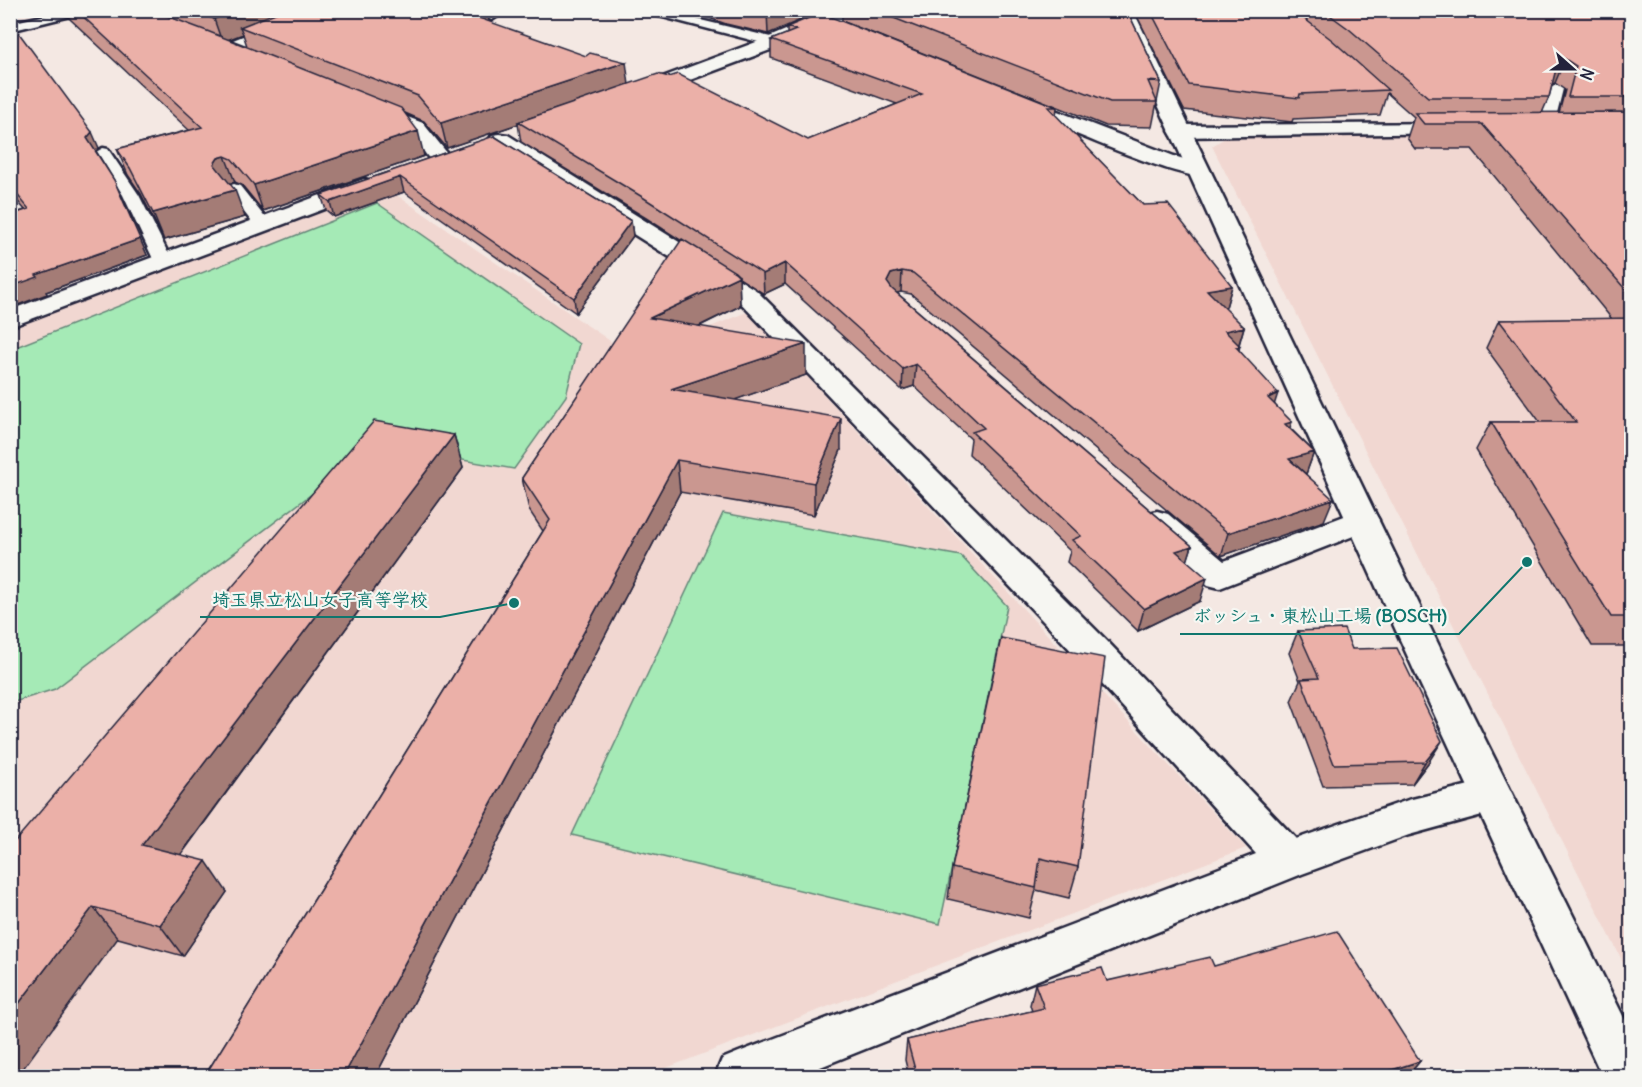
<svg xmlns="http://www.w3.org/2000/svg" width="1642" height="1087" font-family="Delius,'Klee One',sans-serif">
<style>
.built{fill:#f1d7d1}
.green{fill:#a5eab6;stroke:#648678;stroke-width:1.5}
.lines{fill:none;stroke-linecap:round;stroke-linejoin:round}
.lane-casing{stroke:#22223b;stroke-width:5}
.street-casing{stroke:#22223b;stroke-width:5}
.secondary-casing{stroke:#22223b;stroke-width:5}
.lane{fill:#f6f6f2;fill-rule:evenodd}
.street{fill:#f6f6f2;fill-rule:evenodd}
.secondary{fill:#f6f6f2;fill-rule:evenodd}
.wall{fill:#ca9790;stroke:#22223b;stroke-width:1.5;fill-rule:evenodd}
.shaded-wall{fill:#a47b76;stroke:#22223b;stroke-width:1.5}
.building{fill:#ebb0a8;stroke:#22223b;stroke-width:1.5}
.leader{fill:none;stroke:#0f766e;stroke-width:2}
.callout-dot{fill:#0f766e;stroke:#f6f6f2;stroke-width:2}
.callout-label{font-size:18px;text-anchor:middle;font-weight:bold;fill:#0f766e;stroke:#f6f6f2;stroke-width:4.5;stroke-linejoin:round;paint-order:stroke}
</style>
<rect width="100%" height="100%" fill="#f4e8e3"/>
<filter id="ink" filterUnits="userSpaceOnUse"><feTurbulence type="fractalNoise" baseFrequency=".0167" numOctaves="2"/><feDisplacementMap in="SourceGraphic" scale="12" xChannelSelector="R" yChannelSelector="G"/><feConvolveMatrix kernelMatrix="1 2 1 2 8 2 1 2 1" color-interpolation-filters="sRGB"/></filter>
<g filter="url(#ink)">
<path class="built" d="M1371,132H1631V978L1212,146L1225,138H1328Z
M382,185L635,358L747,312L1246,848L645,1076H11V325Z"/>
<path class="green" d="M377,203L579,344L566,396L514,469L388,447L346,468L55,689L11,703V349Z
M723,513L961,556L1007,606L940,924L572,835Z"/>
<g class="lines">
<g class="lane-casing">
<path id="lane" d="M70,10H95L10,31V23Z
M466,10H487L498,16L492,20Z
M636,10H659L779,39L780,42L774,46Z
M1556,85L1563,89L1553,129L1546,133L1541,132L1539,129L1549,89Z
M103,148L108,149L139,195L172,261L169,265H157L154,261L123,195L96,152Z
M234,184L240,186L267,220L269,223L267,226H255L228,192L226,189L228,186Z"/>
</g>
<g class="street-casing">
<path id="street" d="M308,10H334L331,14L232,54H218L216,50L218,46Z
M832,10H857L854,14L781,46L647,96H633L630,92L633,88L767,38Z
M1016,95L1174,156L1207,166L1210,171L1207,176C1181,182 1042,119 1009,105L1006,101L1009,97Z
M374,104L423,123L452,159L449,164C425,170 424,141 407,131C395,124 379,120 367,114L364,110L367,106Z
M1456,123L1463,125L1467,129L1463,133L1180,137L1172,136L1169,131L1172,126L1180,125Z
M500,134L508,135L756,290L1107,641L1296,839L1408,800L1490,780L1504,785L1510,797L1504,809L1409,835L1302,874L798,1076H715L722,1059L739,1052L1256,854L1081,661L738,300L492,145L489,140L492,135Z
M364,179L372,181L375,186L372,191L10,327V310Z
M1363,509L1374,512L1379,520L1374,528L1220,588L1208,585L1146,530L1141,522L1146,514L1157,511L1168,514L1224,561Z"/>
</g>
<g class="secondary-casing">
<path id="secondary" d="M1115,10H1133L1454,677L1632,1034V1076H1602L1417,677Z"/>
</g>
<use href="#lane" class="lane"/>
<use href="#street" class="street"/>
<use href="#secondary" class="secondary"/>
</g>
<path class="wall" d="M66,10H151L156,12L155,10H487L489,22L628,84L808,140L897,104L771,58V40L787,34V27L1057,107L1056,116L1143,205L1232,286L1226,307L1224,308L1244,327L1239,345V350L1290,428L1314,452L1306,474L1324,521L1221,556L911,294L901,292L897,293L1192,546L1187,561L1200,601L1138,631L1067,562L1070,551L969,454L971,439L914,386L902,390L785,284L764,294L739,278L740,306L700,326L806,375L734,400L841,450L814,515L680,492L375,1077H204L543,531L529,510L522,478L682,241L646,218L521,142L518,124L447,148L424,121L405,113L424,156L263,211L242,185L235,182L229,183L245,217L164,240L141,194L128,175L117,149L189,130L70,19ZM243,34L247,46L229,39Z
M491,10H512L500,16Z
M687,10H824L768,34L726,24Z
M842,10H1127L1161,82L1152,127L1106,126L842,21Z
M1134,10H1632V646H1592L1476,450L1491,422H1540L1486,348L1499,320L1612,319L1472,149H1415L1407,138L1414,117L1387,93L1380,115L1293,119L1292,122L1184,110ZM1555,83L1565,90L1559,113H1542L1549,97L1552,85Z
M10,21L99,148L96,151L114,180L147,255L46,292L47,294L10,308V215L25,210L10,192Z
M494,136L631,221L633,236L576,313L404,192L334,217L326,210L321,195Z
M454,435L463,468L181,855L227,892L183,956L118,938L10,847Z
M1298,631L1352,649L1428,763L1412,784L1323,786L1291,701L1300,681L1289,653Z
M1001,638L1078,867L1069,898L1036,890L1029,918L948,899L952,868Z
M1214,966L1420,1061L1407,1077H909L905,1060L907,1040L1032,1011L1030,1005L1035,984L1107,981Z"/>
<path class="shaded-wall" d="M236,10H301L240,27L243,34L222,42L214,19Z
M460,10H487L489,21L463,34L459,11Z
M499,10H512L500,16Z
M769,10H824L768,34L767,11Z
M1565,59L1555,83L1547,88L1557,65Z
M626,62L629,85L518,122V124L447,148L441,123Z
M418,131L424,156L263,211L254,185Z
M92,132L99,148L94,153L87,138Z
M225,156L235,182L227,184L214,164L218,158Z
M400,177L404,192L334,217L330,202Z
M235,190L245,217L164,240L153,213Z
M631,221L633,236L576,313L574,298Z
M140,239L147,255L46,292L47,294L10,308V287L36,275Z
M785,263V284L764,294L763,274Z
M902,271L901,292L890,295L887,282L891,274Z
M739,276L740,306L654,348L650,318Z
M1232,286L1226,307L1202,311L1207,290Z
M1244,327L1238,347L1240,346L1234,368L1225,331Z
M806,344V375L674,421L671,389Z
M916,364L914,386L902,390L903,369Z
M1278,393L1271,415L1268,398Z
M841,418V450L814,515V483Z
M1292,422L1284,444L1285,424Z
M454,435L463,468L165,876L142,845Z
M1314,452L1306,474L1289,459Z
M677,460L680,492L375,1077H343Z
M1333,499L1324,521L1221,556L1228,533Z
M1192,546L1185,568L1176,551Z
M1207,578L1200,601L1138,631L1144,609Z
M1442,741L1428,763L1412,784L1425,762Z
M206,861L227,892L183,956L160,925Z
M93,907L118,938L17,1077H10V1015Z
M1420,1061L1407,1077H1370Z"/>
<path class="building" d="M76,10H151L207,31L401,108L418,131L254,185L232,159L225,156L218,158L214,164L235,190L153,213L130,168L117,149L202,127Z
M188,10H236L214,19Z
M283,10H460L459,11L586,56L590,53L626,62L441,123L418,96L240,27Z
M873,10H1127L1161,82L1148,81L1157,102H1110Z
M1150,10H1293L1332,40L1388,90L1300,94L1299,98L1189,85Z
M1323,10H1632V97H1568L1576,66L1565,59L1557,65L1549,97H1428L1349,29Z
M821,13L1057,107H1048L1143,205L1168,204L1232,286L1207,290L1244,327L1225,331L1240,346L1236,347L1278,393L1268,398L1292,422L1285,424L1314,452L1289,459L1333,499L1228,533L913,273L902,271L891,274L887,282L892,289L1192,546L1176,551L1207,578L1144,609L1072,540L1081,536L972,432L984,428L916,364L903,369L785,263L763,274L644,198L518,122L658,74L669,77L678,74L808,140L922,94L771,40L796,30L787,27Z
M10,21L92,132L87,138L114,180L140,239L36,275L38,277L10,287V215L29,209L10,186Z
M1632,112V297L1482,124H1424L1415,113Z
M494,136L631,221L574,298L400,177L330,202L321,195Z
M682,239L735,272L739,276L650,318L806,344L671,389L841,418L814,483L677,460L343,1077H204L550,520L522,478Z
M1632,318V617H1611L1491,422H1576L1499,320Z
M374,421L454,435L142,845L206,861L160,925L93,907L10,1015V847Z
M1344,629L1352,649L1397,648L1442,741L1425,762L1334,764L1301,679L1319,678L1298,631Z
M1001,638L1105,658L1078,867L1040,858L1036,888L952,868Z
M1337,931L1420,1061L1370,1077H917L907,1040L1044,1008L1035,984L1102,968L1107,981L1210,957L1214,966Z
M1532,1074L1533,1077H1514Z"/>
</g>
<path class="leader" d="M514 603L440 617H200M1527 562L1459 634H1180"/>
<g class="callout-dot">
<circle cx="514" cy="603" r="6"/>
<circle cx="1527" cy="562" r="6"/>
</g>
<g class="callout-label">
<text x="320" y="606">埼玉県立松山女子高等学校</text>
<text x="1320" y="622">ボッシュ・東松山工場 (BOSCH)</text>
</g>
<rect width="1642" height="1087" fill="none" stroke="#f6f6f2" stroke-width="36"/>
<rect x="18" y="18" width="1606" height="1051" fill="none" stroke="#22223b" stroke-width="2" filter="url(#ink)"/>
<g transform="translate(1573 69) rotate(111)" stroke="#f6f6f2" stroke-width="4.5" paint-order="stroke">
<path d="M0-4.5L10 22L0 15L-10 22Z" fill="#22223b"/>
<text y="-9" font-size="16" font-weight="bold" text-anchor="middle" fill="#22223b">N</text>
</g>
</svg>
